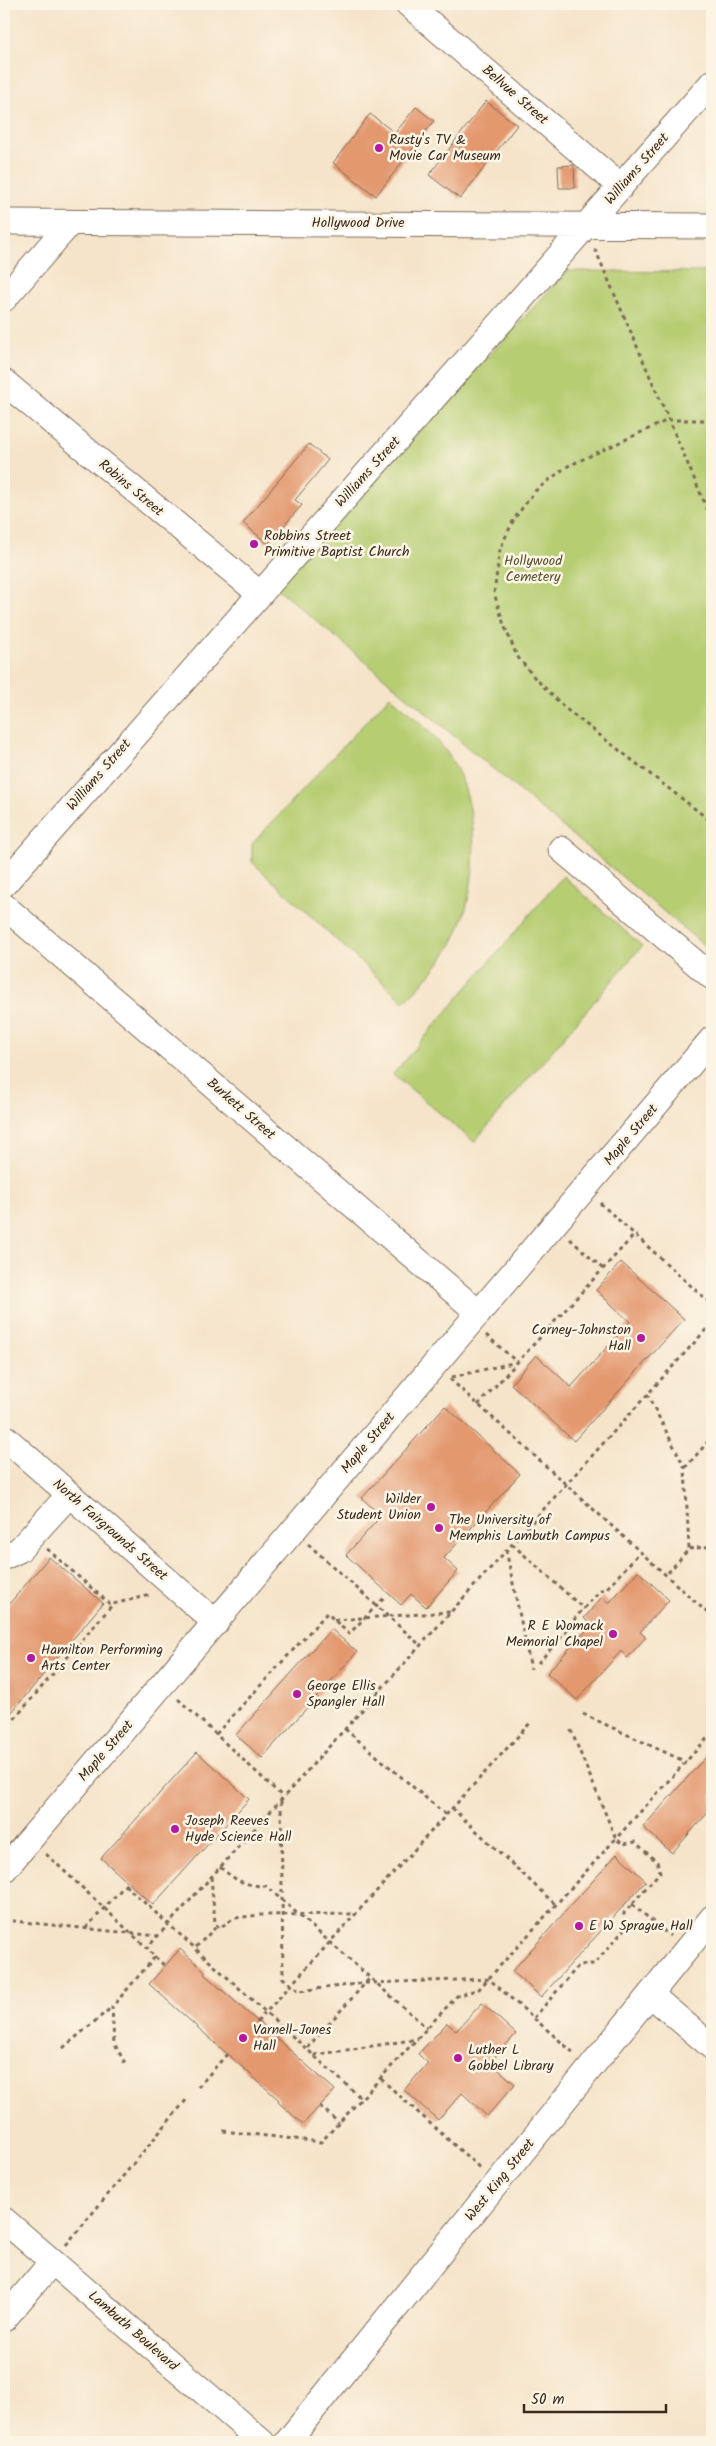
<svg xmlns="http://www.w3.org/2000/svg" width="716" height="2446" font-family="Kalam,sans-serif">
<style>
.green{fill:#b6cd72;stroke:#787c48}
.building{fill:#e3986e}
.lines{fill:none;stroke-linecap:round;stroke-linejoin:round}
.minor-casing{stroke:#7c6b5a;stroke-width:27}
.path{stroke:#7c6b5a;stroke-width:3;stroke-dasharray:4 4;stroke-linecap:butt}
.minor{stroke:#fff;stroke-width:25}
.poi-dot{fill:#b5179e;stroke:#fcf5e5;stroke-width:2}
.labels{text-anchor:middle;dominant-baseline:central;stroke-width:5;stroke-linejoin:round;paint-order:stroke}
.street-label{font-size:14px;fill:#3b2a1e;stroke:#fcf5e5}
.poi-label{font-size:14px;fill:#3b2a1e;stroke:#fcf5e5;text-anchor:start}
.park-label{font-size:14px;fill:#5a5333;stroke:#fcf5e5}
</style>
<rect width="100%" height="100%" fill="#fcf5e5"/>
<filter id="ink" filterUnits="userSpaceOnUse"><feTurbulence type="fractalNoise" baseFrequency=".02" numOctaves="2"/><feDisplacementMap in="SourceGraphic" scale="10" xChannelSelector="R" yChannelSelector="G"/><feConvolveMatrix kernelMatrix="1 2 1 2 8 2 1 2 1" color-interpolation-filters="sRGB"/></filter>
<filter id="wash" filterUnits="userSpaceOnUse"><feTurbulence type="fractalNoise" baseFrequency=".0096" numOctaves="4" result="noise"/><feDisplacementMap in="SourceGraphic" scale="20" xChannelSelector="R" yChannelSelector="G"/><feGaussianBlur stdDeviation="1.12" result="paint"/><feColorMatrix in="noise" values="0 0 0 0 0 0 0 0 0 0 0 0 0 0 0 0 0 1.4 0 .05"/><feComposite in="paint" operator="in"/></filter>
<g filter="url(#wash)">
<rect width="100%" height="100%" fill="#f5e4ca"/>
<path class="green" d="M567,271L712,272V952L276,587Z
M390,696C411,715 436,734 451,759C482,807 479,886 456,936C444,961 423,983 404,1002L252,862V844Z
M563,876L642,946L474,1142L393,1074Z"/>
<g id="blocks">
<path class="building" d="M486,101L517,125L460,199L429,175Z
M416,107L434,121L376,196L333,163L370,114L395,133Z
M574,165L575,188H559L558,166Z
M309,444L328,460L295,500L302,505L268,544L243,523Z
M621,1262L684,1319L574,1441L511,1384L536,1355L571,1387L630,1322L596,1290Z
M445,1406L520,1474L444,1558L458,1571L426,1607L411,1594L401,1605L346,1555L381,1516L362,1498Z
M49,1557L103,1603L12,1712L4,1705V1610Z
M638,1571L669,1600L640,1632L646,1637L627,1658L621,1651L577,1700L547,1673L591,1625L584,1618L602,1597L609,1603Z
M331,1629L357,1652L262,1758L236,1735Z
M712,1750V1808L672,1853L643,1827Z
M197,1752L249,1799L153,1905L101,1858Z
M617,1854L646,1881L541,1997L512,1971Z
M180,1949L206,1972L204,1974L335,2090L303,2124L278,2102L279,2100L149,1984Z
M482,2003L516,2034L490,2062L515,2084L487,2116L462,2093L438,2120L404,2090L428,2063L418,2054L447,2023L456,2031Z"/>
</g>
</g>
<g filter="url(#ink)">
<use href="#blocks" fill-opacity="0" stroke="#7c6b5a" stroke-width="1"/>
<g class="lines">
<g class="minor-casing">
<path id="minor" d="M408,4L621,187
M4,222L712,226
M4,299L70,223
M4,382L259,593
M561,849L712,977
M4,884L712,83
M4,906L479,1313
M4,1437L216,1623
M4,1557L19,1550L69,1495
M4,1870L712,1039
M651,1995L712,2047
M4,2220L262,2442
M4,2319L52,2262
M287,2442L712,1918"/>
</g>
<path class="path" d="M595,249L712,520
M712,420H668L566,467L535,491L514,519L500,549L494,593L504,625L517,656L534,677L566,709L712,822
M600,1203L712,1305
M570,1239L603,1269
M486,1335L517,1362
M452,1377L517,1362
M450,1379L712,1617
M647,1394L685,1468L689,1549L666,1575
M478,1405L635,1234
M685,1468L712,1437
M308,1544L420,1645
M512,1544L584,1609
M47,1549L112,1606
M689,1549L712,1546
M506,1550L531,1669
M334,1620L450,1612
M538,1663L574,1623L575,1618L601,1590L606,1589L640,1552
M178,1699L283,1797
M583,1714L686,1762
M345,1729L446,1815
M4,1731L113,1604L150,1595
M216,1734L327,1613L349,1634L384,1598
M281,1801L283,1978L299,1991L366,1983L489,1979L576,2055
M452,1808L556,1905
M46,1854L147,1948L712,1323
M220,1867C235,1880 245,1886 266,1886L427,2028
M211,1877L215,1923L219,1928L235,1918L260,1915L355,1914
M125,1885L362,2099
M632,1904L670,1936
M4,1920L158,1936
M86,1928L128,1882
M196,1947L217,1926
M155,1957L165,1966
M534,2018L579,1965L594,1964L623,1931L624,1913L660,1872L657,1862L635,1842L623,1844L616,1839L570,1728
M257,2022L531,1722
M63,2048L112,2007
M307,2048L370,1978
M314,2055L418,2039
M125,2063L114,2043L112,2007L155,1957L147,1948
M381,2079L482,2170
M198,2087L228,2053
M320,2106L339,2123
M223,2131L321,2142L457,1996L479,1989L712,1733
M66,2245L187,2099"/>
<use href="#minor" class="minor"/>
</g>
</g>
<g class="poi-dot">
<circle cx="379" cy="148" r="5"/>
<circle cx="254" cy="544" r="5"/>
<circle cx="641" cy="1338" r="5"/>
<circle cx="431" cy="1507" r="5"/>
<circle cx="439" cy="1528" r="5"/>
<circle cx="613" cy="1634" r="5"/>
<circle cx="31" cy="1658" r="5"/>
<circle cx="297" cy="1694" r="5"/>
<circle cx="175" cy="1829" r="5"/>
<circle cx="579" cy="1926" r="5"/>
<circle cx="243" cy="2038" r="5"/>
<circle cx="458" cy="2058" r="5"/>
</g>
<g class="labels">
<g class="street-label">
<text transform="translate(515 95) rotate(41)">Bellvue Street</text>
<text transform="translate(637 169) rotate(-49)">Williams Street</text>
<text x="358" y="223">Hollywood Drive</text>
<text transform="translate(368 472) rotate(-48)">Williams Street</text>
<text transform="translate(131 488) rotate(40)">Robins Street</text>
<text transform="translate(99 775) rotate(-49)">Williams Street</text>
<text transform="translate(241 1109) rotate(41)">Burkett Street</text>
<text transform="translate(631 1135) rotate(-50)">Maple Street</text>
<text transform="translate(368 1443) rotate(-50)">Maple Street</text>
<text transform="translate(110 1530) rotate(41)">North Fairgrounds Street</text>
<text transform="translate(106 1751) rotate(-49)">Maple Street</text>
<text transform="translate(500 2180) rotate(-51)">West King Street</text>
<text transform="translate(133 2331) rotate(41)">Lambuth Boulevard</text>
</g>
<g class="poi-label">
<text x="389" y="140">Rusty's TV &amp;<tspan x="389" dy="16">Movie Car Museum</tspan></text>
<text x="264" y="536">Robbins Street<tspan x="264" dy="16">Primitive Baptist Church</tspan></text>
<text x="631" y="1330" text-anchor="end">Carney-Johnston<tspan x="631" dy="16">Hall</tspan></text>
<text x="421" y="1499" text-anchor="end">Wilder<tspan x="421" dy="16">Student Union</tspan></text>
<text x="449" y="1520">The University of<tspan x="449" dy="16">Memphis Lambuth Campus</tspan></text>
<text x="603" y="1626" text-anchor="end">R E Womack<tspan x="603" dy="16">Memorial Chapel</tspan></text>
<text x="41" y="1650">Hamilton Performing<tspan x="41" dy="16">Arts Center</tspan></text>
<text x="307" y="1686">George Ellis<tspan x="307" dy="16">Spangler Hall</tspan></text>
<text x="185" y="1821">Joseph Reeves<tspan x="185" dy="16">Hyde Science Hall</tspan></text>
<text x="589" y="1926">E W Sprague Hall</text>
<text x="253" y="2030">Varnell-Jones<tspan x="253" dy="16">Hall</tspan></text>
<text x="468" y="2050">Luther L<tspan x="468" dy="16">Gobbel Library</tspan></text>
</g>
<g class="park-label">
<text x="533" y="561">Hollywood<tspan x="533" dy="16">Cemetery</tspan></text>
</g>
</g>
<rect width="716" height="2446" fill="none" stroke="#fcf5e5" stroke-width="20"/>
<path d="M524 2404v8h142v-8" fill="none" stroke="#3b2a1e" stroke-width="2.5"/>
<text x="531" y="2404" font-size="15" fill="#3b2a1e" stroke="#fcf5e5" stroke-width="4" paint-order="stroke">50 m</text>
</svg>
